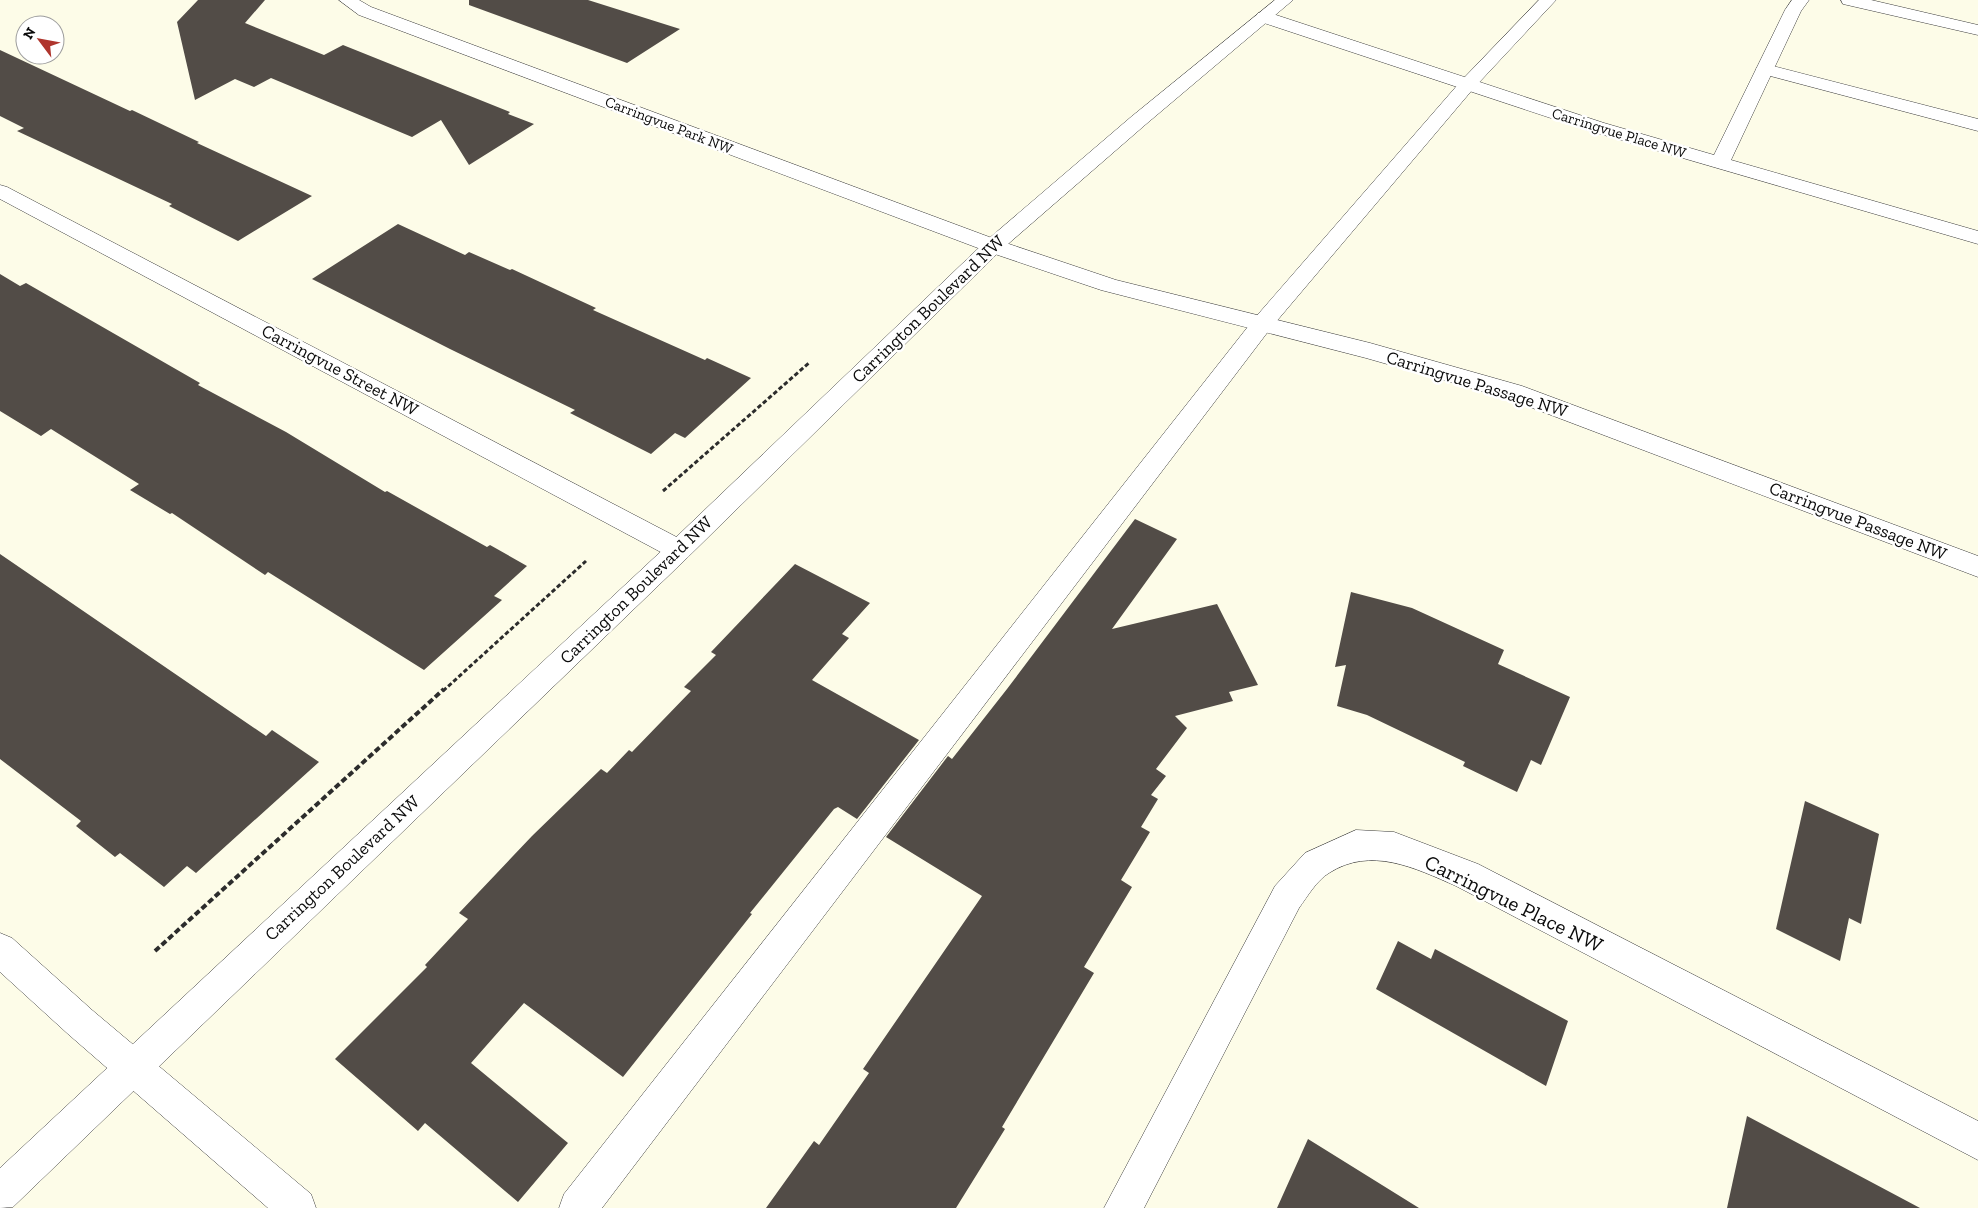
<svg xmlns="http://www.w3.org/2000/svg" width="1978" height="1208" font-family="'Zilla Slab',serif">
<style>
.building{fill:#524c47}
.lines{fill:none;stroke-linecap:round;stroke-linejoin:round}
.service-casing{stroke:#3d3d3d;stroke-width:1}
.minor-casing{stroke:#3d3d3d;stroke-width:1}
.tertiary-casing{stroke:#3d3d3d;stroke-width:1}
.path-far1{stroke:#2c2c2c;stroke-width:3;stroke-dasharray:4.5 2.5;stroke-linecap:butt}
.path{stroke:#2c2c2c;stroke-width:4;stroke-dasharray:6 3;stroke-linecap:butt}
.service{fill:#fff;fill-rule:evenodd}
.minor{fill:#fff;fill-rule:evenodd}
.tertiary{fill:#fff;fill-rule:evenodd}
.labels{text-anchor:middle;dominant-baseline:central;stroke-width:5;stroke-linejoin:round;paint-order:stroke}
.far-street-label{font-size:15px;fill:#0a0a0a;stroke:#fff}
.street-label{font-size:18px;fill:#0a0a0a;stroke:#fff}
.near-street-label{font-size:21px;fill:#0a0a0a;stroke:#fff}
</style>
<rect width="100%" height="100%" fill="#fdfce8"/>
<path class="building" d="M198,0H265L245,23L324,55L343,45L510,112L508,114L534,124L469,165L441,120L412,137L271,78L254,87L235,79L195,100L177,22Z
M469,0H588L680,29L627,63L469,5Z
M0,50L130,111L132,110L199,142L197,143L312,196L238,241L169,206L172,204L17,131L24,128L0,116Z
M398,224L465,255L469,252L510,270L512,269L596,308L593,310L705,360L707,358L751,378L685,438L675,433L651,454L570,413L575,410L450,349L312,279Z
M0,274L20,286L26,283L200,383L198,385L286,432L385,492L387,491L487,547L490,545L527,566L494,596L502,600L424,670L268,572L265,575L172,513L170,514L130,490L139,484L51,429L41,436L0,411Z
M1135,519L1177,539L1112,629L1217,604L1258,685L1229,692L1233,701L1175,716L1187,728L1156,769L1166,776L1151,795L1158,799L1141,827L1150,832L1121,880L1132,887L1084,967L1094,973L1002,1127L1005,1129L956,1208H766L814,1141L819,1145L869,1073L863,1069L982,896L886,837L948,756L952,759L1007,689Z
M0,554L266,736L272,730L319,762L196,873L187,866L164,887L120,853L115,857L76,826L81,821L0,759Z
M795,564L870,603L842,634L849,638L812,680L919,740L857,819L838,807L834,809L750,913L752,914L623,1077L524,1003L471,1063L568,1143L518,1202L425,1123L418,1131L335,1059L427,967L425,965L468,919L459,913L532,836L601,769L607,773L629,750L632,752L691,691L684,687L716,655L711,652Z
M1351,592L1412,608L1504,650L1498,664L1570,697L1541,765L1531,760L1517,792L1463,766L1465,762L1367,715L1337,706L1346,665L1335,667Z
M1805,801L1879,834L1861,924L1849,918L1840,961L1776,929Z
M1398,941L1431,959L1435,949L1568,1021L1546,1086L1376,989Z
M1747,1116L1920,1208H1727Z
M1308,1139L1419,1208H1277Z"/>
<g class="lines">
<g class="service-casing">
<path id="service" d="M1539,0H1556L1473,89L1270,329L602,1208H559L564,1194L1254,319L1461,81Z
M1765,64L1978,119V131L1759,73L1756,69L1759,65Z"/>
</g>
<g class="minor-casing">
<path id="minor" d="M339,0H359L371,7L1000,241L1116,280L1370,343L1522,386L1978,556V577L1506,398L1366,358L1101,290L986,251L359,15Z
M1792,0H1809L1801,11L1731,160L1978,231V244L1590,131L1258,21L1256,17L1258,13H1270L1604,123L1714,155L1785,10Z
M1841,0H1871L1978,25V35L1843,4Z
M0,185L7,187L688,543L692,550L688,557L679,560L670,557L0,199Z
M1356,830L1394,832L1478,864L1978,1121V1160L1456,886C1415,868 1371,846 1329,873C1317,880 1307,897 1299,908L1144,1208H1104L1275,886L1305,853Z
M0,933L12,938L92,1010L311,1194L316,1208H268L68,1034L0,972Z"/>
</g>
<g class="tertiary-casing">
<path id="tertiary" d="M1275,0H1293L1145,125L1000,251L688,557L13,1207L0,1208V1168L670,543L986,241L1131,117Z"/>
</g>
<path class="path-far1" d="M663,491L810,362
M443,691L586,561"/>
<path class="path" d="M155,951L444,689"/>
<use href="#service" class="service"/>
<use href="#minor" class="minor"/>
<use href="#tertiary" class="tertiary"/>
</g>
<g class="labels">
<g class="far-street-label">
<text transform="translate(669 125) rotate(21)">Carringvue Park NW</text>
<text transform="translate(1619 133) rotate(17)">Carringvue Place NW</text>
</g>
<g class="street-label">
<text transform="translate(928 309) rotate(-44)">Carrington Boulevard NW</text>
<text transform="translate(340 370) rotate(28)">Carringvue Street NW</text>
<text transform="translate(1477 384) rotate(17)">Carringvue Passage NW</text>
<text transform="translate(1858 521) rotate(21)">Carringvue Passage NW</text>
<text transform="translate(636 590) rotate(-44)">Carrington Boulevard NW</text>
<text transform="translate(342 868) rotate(-43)">Carrington Boulevard NW</text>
</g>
<g class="near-street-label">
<text transform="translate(1514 903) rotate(26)">Carringvue Place NW</text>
</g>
</g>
<g transform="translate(40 40) rotate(302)"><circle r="24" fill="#ffffff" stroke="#9d9d9d"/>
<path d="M0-4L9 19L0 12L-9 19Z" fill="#af352d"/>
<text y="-8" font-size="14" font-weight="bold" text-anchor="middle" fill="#0a0a0a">N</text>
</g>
</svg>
